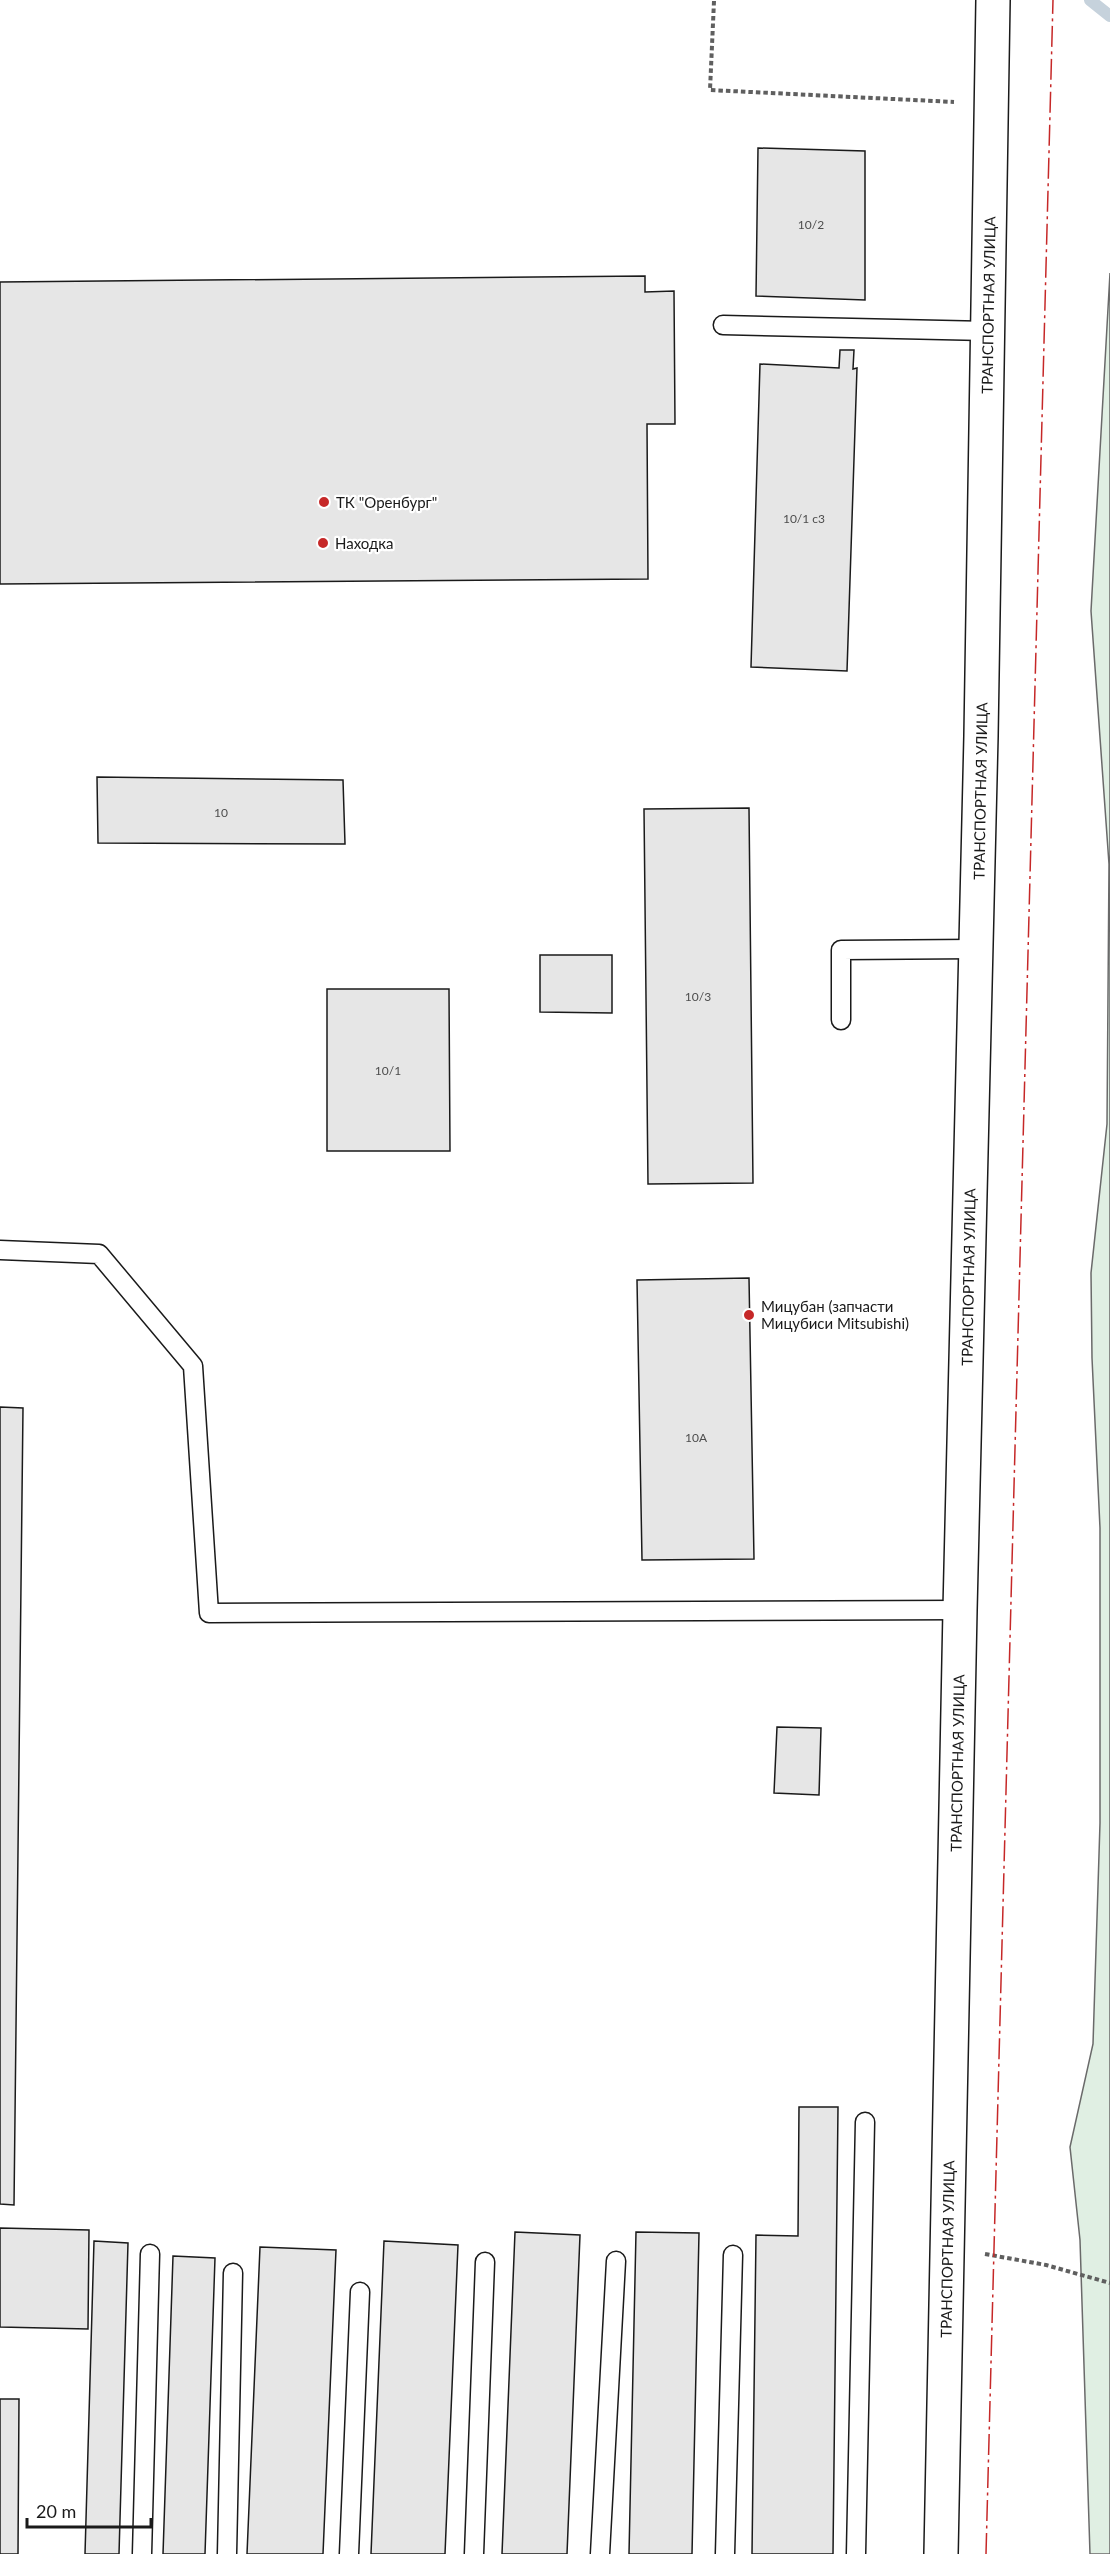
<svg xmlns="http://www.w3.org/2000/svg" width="1110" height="2554" font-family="Lato,sans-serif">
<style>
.green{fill:#e0efe3;stroke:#6a6a6a;stroke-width:1.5}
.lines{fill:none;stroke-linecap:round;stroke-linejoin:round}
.stream{stroke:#c6d2dc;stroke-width:12}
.building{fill:#e6e6e6;stroke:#1a1a1a;stroke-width:1.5}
.service-casing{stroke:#1a1a1a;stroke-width:21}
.tertiary-casing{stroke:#1a1a1a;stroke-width:36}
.path{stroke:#5f5f5f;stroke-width:4;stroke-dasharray:4.5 3;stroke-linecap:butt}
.service{stroke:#fff;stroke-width:18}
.tertiary{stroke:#fff;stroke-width:33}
.power{stroke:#c62828;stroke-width:1.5;stroke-dasharray:21 4.5 3 4.5;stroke-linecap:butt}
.poi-dot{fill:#c62828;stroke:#fff;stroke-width:2}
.labels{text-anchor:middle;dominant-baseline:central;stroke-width:4.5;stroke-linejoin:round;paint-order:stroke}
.number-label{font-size:12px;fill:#4d4d4d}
.street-label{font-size:15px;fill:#1a1a1a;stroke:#fff}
.poi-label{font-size:15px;fill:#1a1a1a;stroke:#fff;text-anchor:start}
</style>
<rect width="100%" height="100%" fill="#fff"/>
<path class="green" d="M1110,273V2554H1090L1080,2240L1070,2147L1093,2044L1100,1823V1528L1092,1358L1091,1273L1107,1124L1109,864L1091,611Z"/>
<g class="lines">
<path class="stream" d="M1090,0L1110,16"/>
</g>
<path class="building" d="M758,148L865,151V300L756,296Z
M645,276V292L674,291L675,424H647L648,579L0,584V282Z
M840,350H854L853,369L857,368L847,671L751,667L760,364L839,368Z
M97,777L343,780L345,844L98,843Z
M749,808L753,1183L648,1184L644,809Z
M540,955H612V1013L540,1012Z
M327,989H449L450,1151H327Z
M749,1278L754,1559L642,1560L637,1280Z
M0,1407L23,1408L14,2205L0,2204Z
M777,1727L821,1728L819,1795L774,1793Z
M799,2107H838L833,2554H752L756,2235L798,2236Z
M0,2228L89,2230L88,2329L0,2327Z
M515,2232L580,2235L567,2554H502Z
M636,2232L699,2233L692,2554H629Z
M94,2241L128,2243L119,2554H85Z
M384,2241L458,2245L445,2554H371Z
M260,2247L336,2250L323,2554H247Z
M173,2256L215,2258L205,2554H163Z
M0,2399H19L18,2554H0Z"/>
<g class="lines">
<g class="service-casing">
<path id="service" d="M723,325L987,331
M841,1020V950L976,949
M0,1250L99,1254L193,1366L209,1613L960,1610
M142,2554L150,2254
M227,2554L233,2273
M349,2554L360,2292
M474,2554L485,2262
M600,2554L616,2261
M725,2554L733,2255
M856,2554L865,2122"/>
</g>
<g class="tertiary-casing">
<path id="tertiary" d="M941,2554L960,1610L981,736L993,0"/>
</g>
<path class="path" d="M714,1L710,90L954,102
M985,2254L1046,2265L1110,2283"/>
<use href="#service" class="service"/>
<use href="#tertiary" class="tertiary"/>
<path class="power" d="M986,2554L1053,0"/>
</g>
<g class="poi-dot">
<circle cx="324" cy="502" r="6"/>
<circle cx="323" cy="543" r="6"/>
<circle cx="749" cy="1315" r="6"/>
</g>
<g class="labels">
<g class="number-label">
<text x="811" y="224">10/2</text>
<text x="804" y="518">10/1 с3</text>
<text x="221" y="812">10</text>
<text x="698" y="996">10/3</text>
<text x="388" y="1070">10/1</text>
<text x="696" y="1437">10А</text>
</g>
<g class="street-label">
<text transform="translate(988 305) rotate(-89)">ТРАНСПОРТНАЯ УЛИЦА</text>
<text transform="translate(980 791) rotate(-89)">ТРАНСПОРТНАЯ УЛИЦА</text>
<text transform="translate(968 1277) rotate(-89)">ТРАНСПОРТНАЯ УЛИЦА</text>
<text transform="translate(957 1763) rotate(-89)">ТРАНСПОРТНАЯ УЛИЦА</text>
<text transform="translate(947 2249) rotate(-89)">ТРАНСПОРТНАЯ УЛИЦА</text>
</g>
<g class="poi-label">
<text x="336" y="502">ТК "Оренбург"</text>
<text x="335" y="543">Находка</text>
<text x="761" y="1306">Мицубан (запчасти<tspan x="761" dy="17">Мицубиси Mitsubishi)</tspan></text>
</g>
</g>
<path d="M27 2518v9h124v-9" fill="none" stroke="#1a1a1a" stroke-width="3"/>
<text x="36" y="2518" font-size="18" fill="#1a1a1a" stroke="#ffffff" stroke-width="4.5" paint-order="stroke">20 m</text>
</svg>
